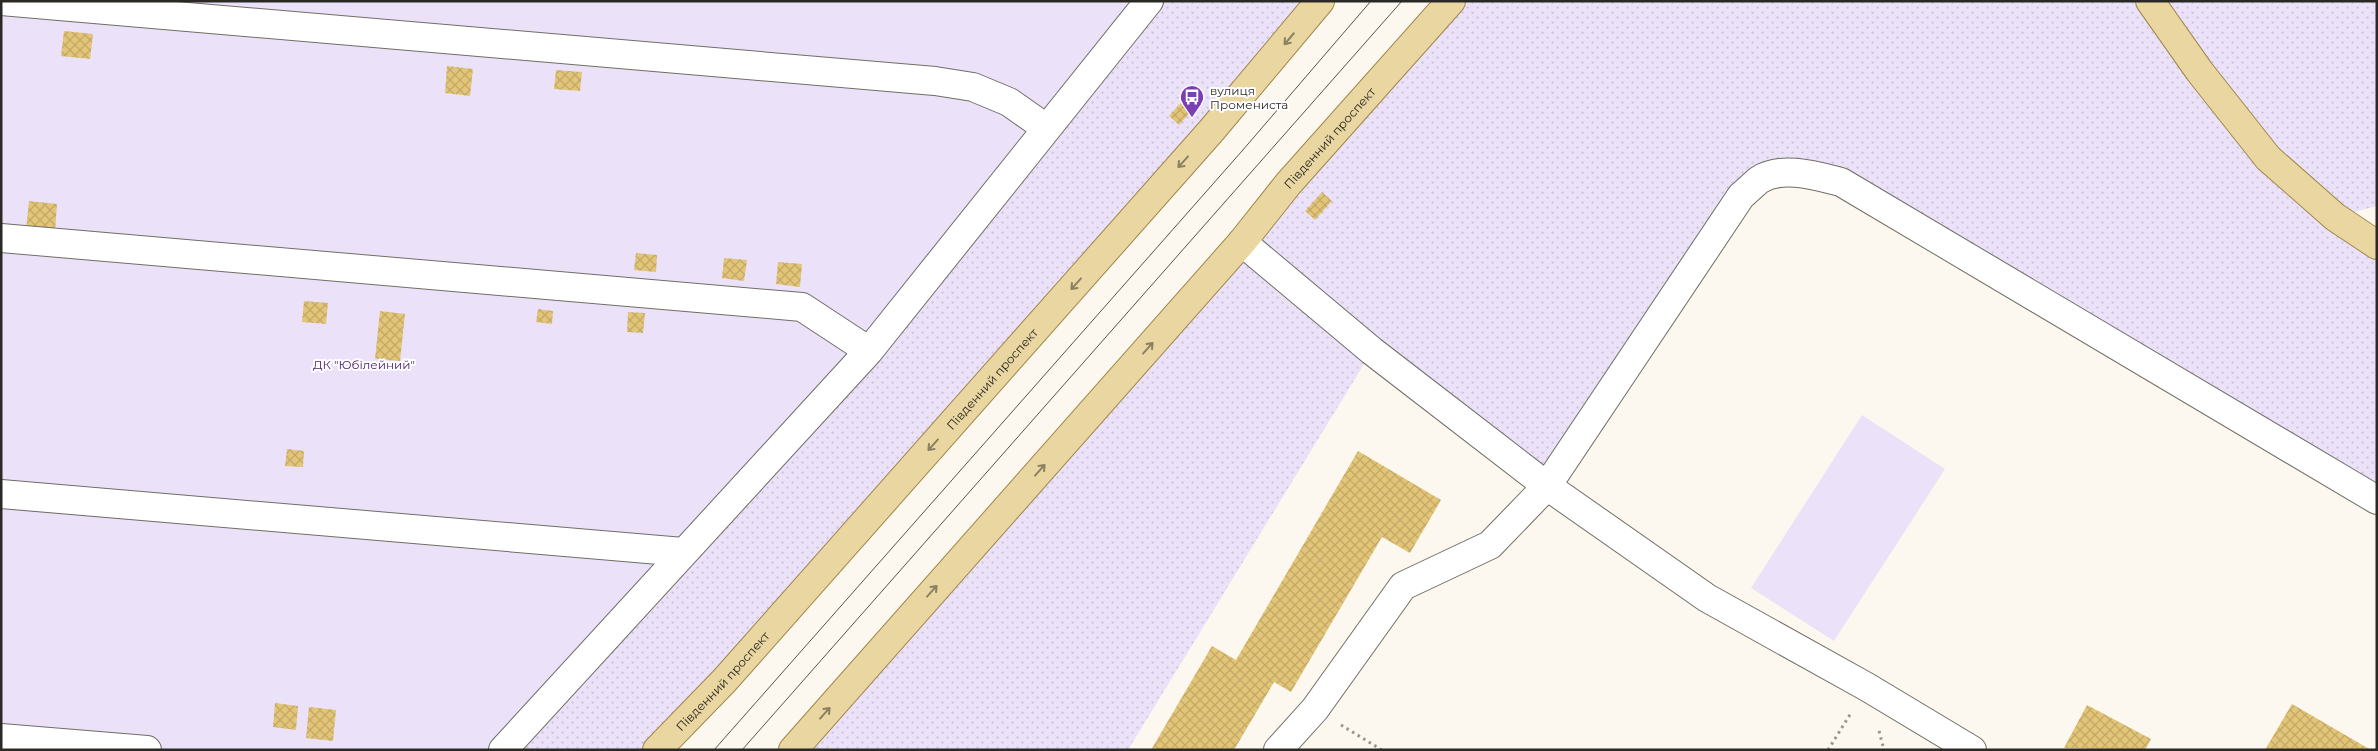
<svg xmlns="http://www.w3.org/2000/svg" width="2378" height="751" font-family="Montserrat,sans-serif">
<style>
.grass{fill:url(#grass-dots)}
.garden{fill:#ebe2f9}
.building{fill:url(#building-cross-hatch)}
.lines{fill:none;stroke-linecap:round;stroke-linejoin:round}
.minor-casing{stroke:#716d65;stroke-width:30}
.major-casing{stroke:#9e874b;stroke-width:30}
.path{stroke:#98958f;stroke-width:3;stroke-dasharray:2.5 4;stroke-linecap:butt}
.minor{stroke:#fff;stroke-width:28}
.major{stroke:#ead6a0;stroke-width:28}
.tram{stroke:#55544f;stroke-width:1}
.oneway{stroke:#8a8062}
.labels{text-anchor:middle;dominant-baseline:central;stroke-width:4;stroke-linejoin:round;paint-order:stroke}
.poi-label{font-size:12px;fill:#2a2925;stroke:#fff;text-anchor:start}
.street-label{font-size:12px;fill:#2a2925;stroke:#fff}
.park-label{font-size:12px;fill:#4b2474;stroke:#fff}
</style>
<defs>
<pattern id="grass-dots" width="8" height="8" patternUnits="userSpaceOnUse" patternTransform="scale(1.25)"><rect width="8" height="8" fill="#ebe2f9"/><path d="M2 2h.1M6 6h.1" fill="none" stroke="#cac2d5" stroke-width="1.8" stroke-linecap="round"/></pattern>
<pattern id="building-cross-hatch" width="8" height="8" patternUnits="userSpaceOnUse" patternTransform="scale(1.25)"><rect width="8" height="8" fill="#e3c578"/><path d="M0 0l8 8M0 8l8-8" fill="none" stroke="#c3a968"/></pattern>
</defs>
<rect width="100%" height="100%" fill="#fcf8ef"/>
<path class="grass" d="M1149,1H1320L657,750H503Z
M1449,1H2377V206L2335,217L2377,245V500L1841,182L1760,180L1547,486L1372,351L1128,750H793Z"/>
<path class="garden" d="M1,1H1149L1046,128L503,750H1Z
M1862,415L1945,469L1834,641L1751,588Z"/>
<path class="building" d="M64,31L93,34L90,59L61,56Z
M447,66L473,69L470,96L445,93Z
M556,70L582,72L580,91L554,89Z
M1186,97L1196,106L1179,125L1169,116Z
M1322,192L1332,201L1315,220L1305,211Z
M29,201L57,204L55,232L26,230Z
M636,253L657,255L656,272L634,270Z
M724,258L747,260L744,281L722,278Z
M778,262L802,264L800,287L776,284Z
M304,301L328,303L326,324L302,322Z
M538,309L553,311L552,324L536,322Z
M380,311L405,314L400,361L375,359Z
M628,312L645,313L643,333L627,332Z
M287,449L304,451L303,467L285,466Z
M1358,451L1441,500L1410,553L1382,537L1291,692L1274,682L1234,750H1151L1212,646L1236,660Z
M275,703L298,706L296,730L273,727Z
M2292,704L2371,750H2265Z
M2087,705L2151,739L2145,750L2064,748Z
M309,707L336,710L333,741L306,738Z"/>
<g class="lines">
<g class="minor-casing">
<path id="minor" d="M1,1L935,81L973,87L1009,102L1046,128
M1,238L802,307L869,351
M1242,242L1372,351L1547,486L1707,598L1867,687L1972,750
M1,494L683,552
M1,738L147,750
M503,750L869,351L1149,1
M1278,750L1315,709L1403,586L1490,545L1547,486L1741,196C1747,191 1753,185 1759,180C1782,165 1817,176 1841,182L2377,500"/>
</g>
<g class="major-casing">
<g id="major">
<path d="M2150,1L2200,72L2268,158L2335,217L2377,245"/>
<path id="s1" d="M657,750L724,681L1211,131L1320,1"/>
<path id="s2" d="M793,750L1242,242L1288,184L1451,1"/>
</g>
</g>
<path class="path" d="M1341,725L1382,750
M1879,731L1884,750
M1828,750L1851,713"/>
<use href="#minor" class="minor"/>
<use href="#major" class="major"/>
<path class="tram" d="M714,750L1242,151L1371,1
M742,750L1402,1"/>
</g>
<defs><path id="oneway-shaft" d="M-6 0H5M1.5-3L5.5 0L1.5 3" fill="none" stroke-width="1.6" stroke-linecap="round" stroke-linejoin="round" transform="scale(1.25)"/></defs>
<g class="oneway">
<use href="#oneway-shaft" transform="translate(1289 39) rotate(130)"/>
<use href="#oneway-shaft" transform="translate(1183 162) rotate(132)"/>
<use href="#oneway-shaft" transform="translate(1076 284) rotate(132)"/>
<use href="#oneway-shaft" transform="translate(1148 348) rotate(-48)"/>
<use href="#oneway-shaft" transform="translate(933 445) rotate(132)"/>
<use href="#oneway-shaft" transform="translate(1040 470) rotate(-48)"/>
<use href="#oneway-shaft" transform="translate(932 591) rotate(-48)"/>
<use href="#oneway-shaft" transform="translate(825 713) rotate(-48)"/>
</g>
<defs>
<g id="bus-pin" transform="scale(1.25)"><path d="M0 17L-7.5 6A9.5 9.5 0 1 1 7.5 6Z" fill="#7940b6" stroke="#fff"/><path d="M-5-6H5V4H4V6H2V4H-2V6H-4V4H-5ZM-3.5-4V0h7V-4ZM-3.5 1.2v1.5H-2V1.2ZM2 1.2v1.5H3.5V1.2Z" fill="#fff"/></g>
</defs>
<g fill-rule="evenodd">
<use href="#bus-pin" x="1192" y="97"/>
</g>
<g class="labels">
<g class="poi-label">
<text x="1210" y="90">вулиця<tspan x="1210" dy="14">Промениста</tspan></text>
</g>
<g class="street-label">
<text stroke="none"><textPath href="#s2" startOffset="814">Південний проспект</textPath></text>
<text stroke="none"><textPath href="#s1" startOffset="500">Південний проспект</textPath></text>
<text stroke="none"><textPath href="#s1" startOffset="95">Південний проспект</textPath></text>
</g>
<g class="park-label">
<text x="364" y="364">ДК "Юбілейний"</text>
</g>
</g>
<rect width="2378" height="751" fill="none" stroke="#2a2925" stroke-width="5"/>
</svg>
